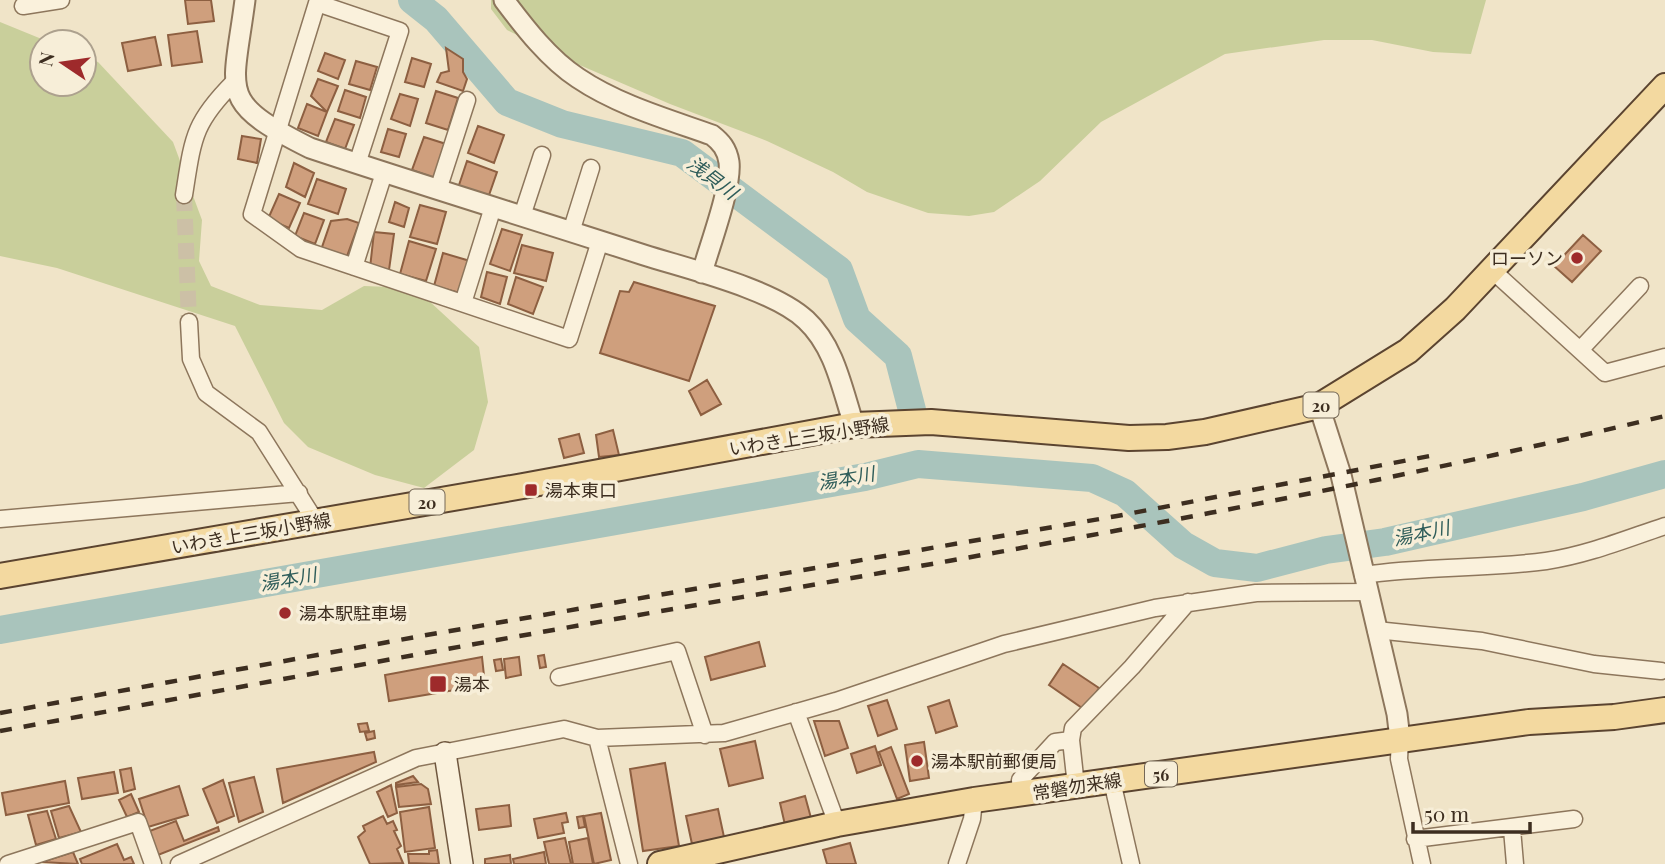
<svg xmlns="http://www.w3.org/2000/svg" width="1665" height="864" font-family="'Playfair Display','Noto Sans JP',serif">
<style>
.green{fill:#c9cf9b}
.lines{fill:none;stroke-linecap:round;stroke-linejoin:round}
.river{stroke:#a9c4bc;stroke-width:28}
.building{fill:#cf9f7d;stroke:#8d5f41;stroke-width:2}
.minor-tunnel{stroke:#ccc0a6;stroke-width:16;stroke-dasharray:16 8;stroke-linecap:butt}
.minor-casing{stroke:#8d765c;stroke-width:19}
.tertiary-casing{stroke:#8d765c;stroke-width:23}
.secondary-casing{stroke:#6f573f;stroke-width:24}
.primary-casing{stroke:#5b4430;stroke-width:28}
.minor{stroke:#faf1dc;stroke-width:16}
.tertiary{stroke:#faf1dc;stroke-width:19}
.secondary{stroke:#faf1dc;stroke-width:21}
.primary{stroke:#f3d9a0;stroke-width:24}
.rail{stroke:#3d2e20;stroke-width:4.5;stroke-dasharray:12 12;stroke-linecap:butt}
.poi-dot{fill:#9e2a2b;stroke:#f7eed8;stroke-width:2.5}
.labels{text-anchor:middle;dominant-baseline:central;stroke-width:7;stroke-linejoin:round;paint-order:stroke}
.shield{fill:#f7eed8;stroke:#756857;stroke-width:2}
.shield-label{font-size:16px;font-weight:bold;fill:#3d2e20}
.poi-label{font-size:18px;fill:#3d2e20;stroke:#f7eed8;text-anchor:start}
.street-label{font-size:18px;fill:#3d2e20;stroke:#f7eed8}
.water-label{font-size:19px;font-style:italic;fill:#2f5d5a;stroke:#f7eed8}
</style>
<rect width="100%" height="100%" fill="#f0e4c8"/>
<path class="green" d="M491,0H1486L1471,54L1433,52L1372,40H1324L1225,54L1101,122L1040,181L994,212L969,216L928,213L867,192L833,172L767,141L670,104L561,57L507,30L491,9Z
M0,22L49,42H42V84H84V57L98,62L173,142L202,220L199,261L211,286L260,305L322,310L364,286L415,288L479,347L488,402L474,450L424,488L375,475L308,447L284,423L235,326L57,268L0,256Z"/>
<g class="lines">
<path class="river" d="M412,0L436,19L507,102L562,124L682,153L839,270L857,319L898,356L912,410
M0,630L865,477L918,464L1092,478L1125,493L1183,545L1215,563L1257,568L1326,550L1385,542L1583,497L1665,474"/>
</g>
<path class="building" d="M185,0H211L214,21L188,24Z
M197,31L202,62L172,66L168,35Z
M155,37L161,65L128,71L122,43Z
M446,48L463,59V72L467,79L463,91L437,82L441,73L449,71Z
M325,53L345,60L338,79L318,71Z
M412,58L431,64L424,87L405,82Z
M356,61L377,67L370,90L349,84Z
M318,79L338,86L327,112L311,96Z
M345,90L366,97L360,118L338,111Z
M436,91L458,98L448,130L426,123Z
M400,94L418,99L410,126L391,119Z
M307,104L327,112L318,136L298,128Z
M335,119L354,125L345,149L326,142Z
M478,126L504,135L494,163L468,153Z
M388,129L406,134L399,157L381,152Z
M242,136L261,139L257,163L238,159Z
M424,137L446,144L434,178L412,170Z
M467,161L497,172L488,198L458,188Z
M294,163L314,173L305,197L286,187Z
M317,179L346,189L338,214L308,204Z
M279,194L300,203L289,228L268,219Z
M395,202L409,208L404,227L389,222Z
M420,205L446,212L437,244L410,237Z
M304,213L324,220L315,244L295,236Z
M347,219L359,223L346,259L321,250L331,221Z
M502,229L522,235L510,271L490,264Z
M374,232L394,234L389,270L370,268Z
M1583,235L1601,251L1572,282L1554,266Z
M409,241L436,249L426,281L400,274Z
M522,245L553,253L546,281L514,273Z
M443,253L470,261L460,293L434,286Z
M487,272L507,277L500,304L481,297Z
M516,277L543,287L533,314L508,304Z
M634,282L715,306L689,381L600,353L620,291L629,292Z
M707,380L721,404L701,415L689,391Z
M613,430L619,455L599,457L596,435Z
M579,434L584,453L564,458L559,439Z
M759,642L765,666L711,680L705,657Z
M544,655L546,667L540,668L538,656Z
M482,657L485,685L389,701L385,675Z
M519,657L521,675L506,678L504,659Z
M501,659L503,670L496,671L494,660Z
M1063,664L1099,688L1085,710L1049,685Z
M887,700L897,729L878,736L868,706Z
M949,700L957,726L936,733L928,707Z
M814,721H839L848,748L825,756Z
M367,723L369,731L360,732L358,724Z
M374,731L375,738L367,740L365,733Z
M755,741L763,778L729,786L720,749Z
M924,742L929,778L910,781L905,745Z
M875,746L881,765L857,773L851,754Z
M891,747L909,794L897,799L879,752Z
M374,752L376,762L283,803L277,769Z
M665,763L679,846L643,851L630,769Z
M131,768L135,789L124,792L120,770Z
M114,772L118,793L82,799L78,778Z
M413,776L418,782L396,785V783Z
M254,777L263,812L239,822L229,783Z
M223,780L234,816L217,823L203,789Z
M65,781L69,803L6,815L2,793Z
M421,784L428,789L431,804L399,807L396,787Z
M391,785L397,813L388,817L377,792Z
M179,786L188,815L148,827L139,799Z
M131,794L139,812L127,817L119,800Z
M805,796L811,818L785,825L780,803Z
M509,805L511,826L479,830L476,809Z
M69,806L81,832L59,838L51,811Z
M429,807L435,848L405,852L400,812Z
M718,809L724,837L692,844L686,816Z
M47,811L56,839L36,845L28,815Z
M566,813L568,822L562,823L564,833L538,838L534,819Z
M601,813L611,860L594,864L584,816Z
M383,816L387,824L393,821L397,830L394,831L401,846L397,849L403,863L370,864L358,837L365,831L363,826Z
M583,816L585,827L579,828L577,817Z
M176,821L184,841L218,827L219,831L158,855L147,832Z
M565,838L571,864H549L544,842Z
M588,838L593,864H573L569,842Z
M850,843L856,864H827L823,850Z
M117,844L124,860L131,857L134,864H82L80,859Z
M437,850L439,864L409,863L408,854H429V851Z
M73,852L78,864L42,862Z
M544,852L546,864H514L513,859Z
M510,855L511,864H485V859Z"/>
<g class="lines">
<path class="minor-tunnel" d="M184,195L189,322"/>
<g class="minor-casing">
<path id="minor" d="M23,6L61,0
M357,164L400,31L317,3L252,214L301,249L569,339L600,241
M438,190L467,100
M184,195C193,138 193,123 234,82
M522,216L542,155
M571,232L591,168
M354,267L384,173
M1493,271L1605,373L1665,357
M463,303L493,207
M189,322L191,359L206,393L259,432L316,522
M1580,350L1640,286
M0,519L299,493
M1363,575C1423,566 1485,569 1546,561C1587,555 1626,539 1665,526
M1376,630L1482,641L1594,664L1661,671
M559,677L677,651L705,735
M796,712L837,824
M597,738L629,864
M1400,739L1399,759L1422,864
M1112,781L1131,864
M1076,786L1071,740L1073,728L1132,667L1188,602
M1021,795L1020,780L1055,742L1071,740
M1512,829L1515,864
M1415,839L1574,819
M8,864L138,822L153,864
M179,864L416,758L564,729L597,738L724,733L836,701L1004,644L1155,608L1256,593L1367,592
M957,864L972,819L974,800"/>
</g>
<g class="tertiary-casing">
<path id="tertiary" d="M245,0C233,94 216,101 310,148C421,185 533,219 644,255C688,269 773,289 806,320C835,347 842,389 854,425
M504,0C525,28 549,59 578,78C618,105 667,119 712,135C721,142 727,149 729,162C732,187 709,247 702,273
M1319,406L1341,475L1397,714L1400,739"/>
</g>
<g class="secondary-casing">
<path id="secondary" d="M445,753L462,864"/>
</g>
<g class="primary-casing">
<path id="primary" d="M0,576L523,486L854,425L931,422L1129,438L1167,437L1205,432L1319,406L1408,351L1455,309L1665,86
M660,864L837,824L974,800L1529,722L1614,717L1665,710"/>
</g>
<use href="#minor" class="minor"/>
<use href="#tertiary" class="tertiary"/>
<use href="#secondary" class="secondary"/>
<use href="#primary" class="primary"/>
<path class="rail" d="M0,713L421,636L1117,516L1440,454
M0,731C226,690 452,647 679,608C1009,551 1339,494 1665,416"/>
</g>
<g class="poi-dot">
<circle cx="1577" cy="258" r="7"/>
<rect x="524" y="483" width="14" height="14" rx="3.5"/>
<circle cx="285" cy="613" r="7"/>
<rect x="429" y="675" width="18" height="18" rx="3.5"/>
<circle cx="917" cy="761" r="7"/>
</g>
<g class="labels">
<g class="shield">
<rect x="1303.5" y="392.5" width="35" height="25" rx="5"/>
<rect x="409.5" y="489.5" width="35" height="25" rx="5"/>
<rect x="1145" y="761.5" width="32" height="25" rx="5"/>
</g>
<g class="shield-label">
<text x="1321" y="405">20</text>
<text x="427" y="502">20</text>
<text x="1161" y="774">56</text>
</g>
<g class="poi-label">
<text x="1563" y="258" text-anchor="end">ローソン</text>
<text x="545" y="490">湯本東口</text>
<text x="299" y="613">湯本駅駐車場</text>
<text x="454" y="684">湯本</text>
<text x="931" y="761">湯本駅前郵便局</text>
</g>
<g class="street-label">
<text transform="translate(809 436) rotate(-9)">いわき上三坂小野線</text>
<text transform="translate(251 533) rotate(-10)">いわき上三坂小野線</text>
<text transform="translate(1077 786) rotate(-9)">常磐勿来線</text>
</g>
<g class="water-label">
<text transform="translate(713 177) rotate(37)">浅貝川</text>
<text transform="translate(846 477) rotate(-10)">湯本川</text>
<text transform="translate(1421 532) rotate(-12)">湯本川</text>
<text transform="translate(288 578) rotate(-10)">湯本川</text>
</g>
</g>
<g transform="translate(63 63) rotate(283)"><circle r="33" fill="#f7eed8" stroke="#ada18e" stroke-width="2"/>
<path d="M0-5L12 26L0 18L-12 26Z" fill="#9e2a2b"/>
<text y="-10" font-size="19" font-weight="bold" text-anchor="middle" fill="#3d2e20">N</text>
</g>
<path d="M1413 822v10h117v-10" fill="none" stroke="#3d2e20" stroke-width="3.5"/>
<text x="1424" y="822" font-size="21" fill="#3d2e20" stroke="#f7eed8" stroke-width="5" paint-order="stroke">50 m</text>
</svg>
